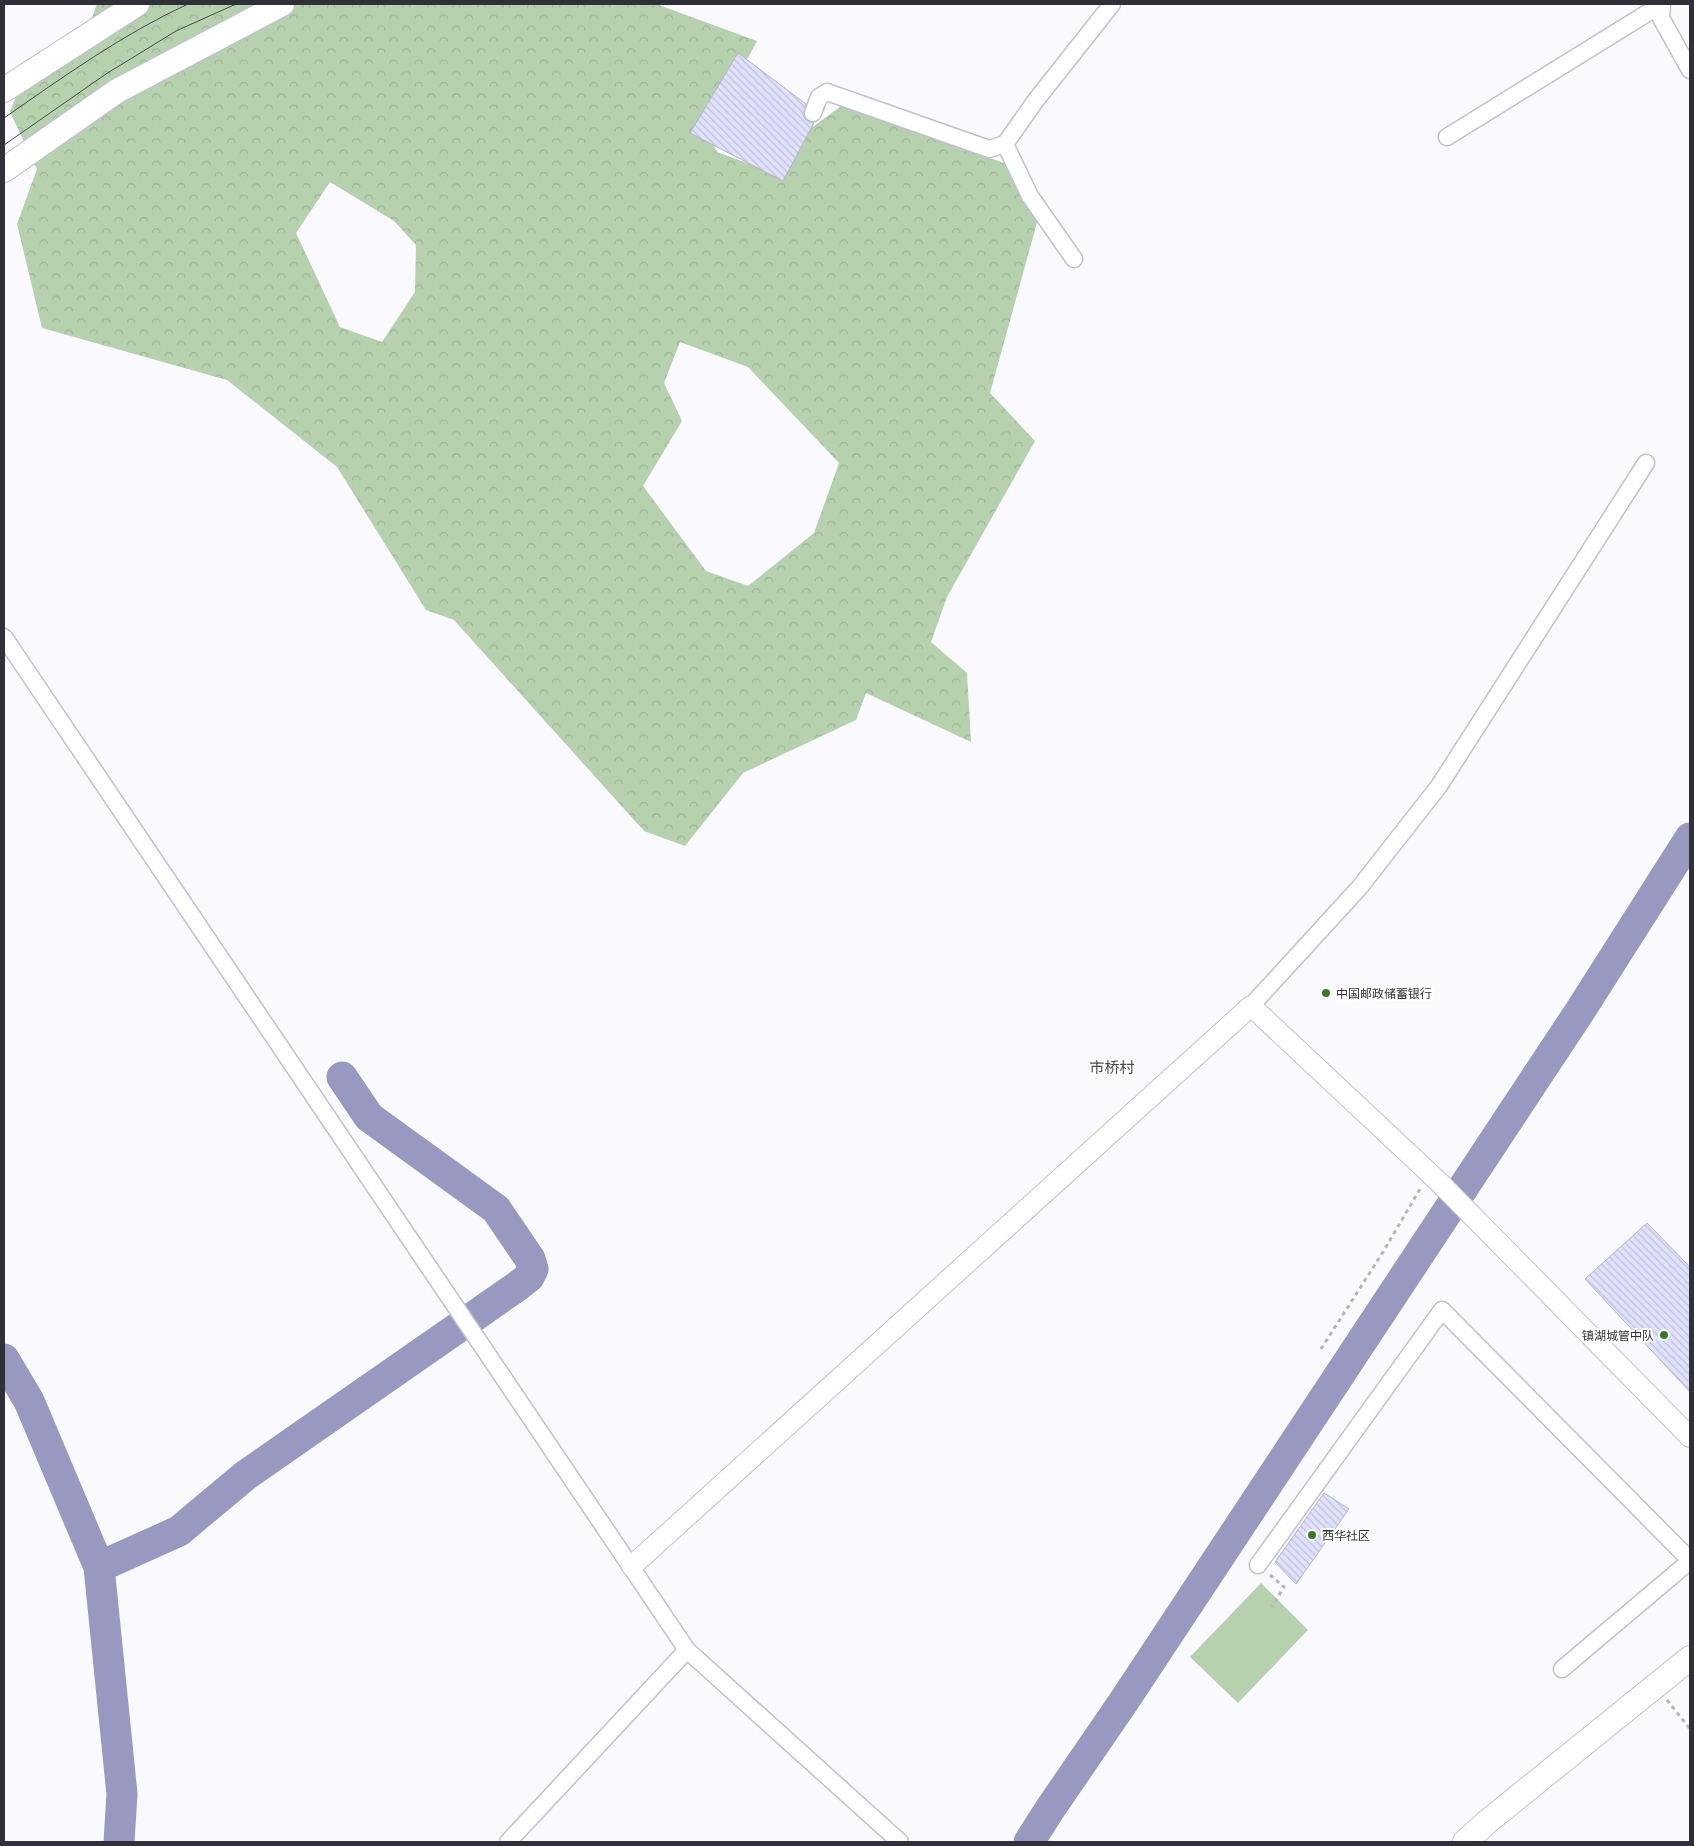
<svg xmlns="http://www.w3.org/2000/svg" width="1694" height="1846" font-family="Mulish,'Noto Sans SC',sans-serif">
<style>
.grass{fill:#b6d1ae}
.forest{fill:url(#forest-crowns);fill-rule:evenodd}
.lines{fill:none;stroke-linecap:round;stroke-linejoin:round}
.river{stroke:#9898c0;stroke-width:31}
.building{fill:url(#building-back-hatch);stroke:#b4b5ca}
.minor-casing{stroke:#c0c0d5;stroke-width:19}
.tertiary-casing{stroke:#c0c0d5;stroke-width:22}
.secondary-casing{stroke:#c0c0d5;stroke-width:26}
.path{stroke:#b5b5bb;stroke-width:3;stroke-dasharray:4 4;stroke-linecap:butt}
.minor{stroke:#fff;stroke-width:16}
.tertiary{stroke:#fff;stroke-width:20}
.secondary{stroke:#fff;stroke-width:24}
.tram{stroke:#48484f;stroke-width:1}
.poi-dot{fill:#387c1f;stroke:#fff;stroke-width:2}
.labels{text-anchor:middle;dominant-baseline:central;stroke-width:4;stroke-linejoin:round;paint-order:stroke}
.poi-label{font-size:12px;fill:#303038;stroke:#fff;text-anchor:start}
.quarter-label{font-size:15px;fill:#4a4a5c;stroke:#fff}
</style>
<defs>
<pattern id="forest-crowns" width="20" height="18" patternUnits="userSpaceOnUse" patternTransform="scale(1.25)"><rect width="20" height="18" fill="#b6d1ae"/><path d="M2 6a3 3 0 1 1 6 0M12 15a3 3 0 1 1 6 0" fill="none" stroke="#9db496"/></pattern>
<pattern id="building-back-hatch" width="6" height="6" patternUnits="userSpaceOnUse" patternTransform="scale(1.25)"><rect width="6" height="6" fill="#e0e1fb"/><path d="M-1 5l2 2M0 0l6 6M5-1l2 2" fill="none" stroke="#c0c1d8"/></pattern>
</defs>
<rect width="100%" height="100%" fill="#f9f9fe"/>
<path class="grass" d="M1261,1583L1308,1630L1238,1703L1190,1657Z"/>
<path class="forest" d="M97,4H656L757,41L708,133L717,152L758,167L844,104L1023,170L1041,208L990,393L1035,441L947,597L931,642L967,673L971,742L866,693L856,720L743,773L685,846L644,831L454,620L426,610L337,467L227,380L42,328L17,224L37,169L10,112L25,71L87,31ZM330,182L394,221L416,245L415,292L382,342L340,327L296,233ZM680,342L748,367L839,463L814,533L748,586L706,571L643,486L682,421L664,383Z"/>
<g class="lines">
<path class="river" d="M4,1359L29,1401L99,1567L122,1794L119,1842
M99,1567L179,1531L246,1475L519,1285L529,1277L533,1269L530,1259L496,1209L369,1117L342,1077
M1029,1842L1050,1809L1124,1701L1580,1011L1690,838"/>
</g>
<path class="building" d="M738,53L806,104L803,114L805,119L809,122L814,123L783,181L690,133Z
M1647,1223L1690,1267V1392L1585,1279Z
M1324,1493L1349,1509L1296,1584L1275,1562Z"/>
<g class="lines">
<g class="minor-casing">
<path id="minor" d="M1662,4L1661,18L1690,70
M813,113L819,97L827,92L989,149L1005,144L1036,100L1112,4
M1447,137L1662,4
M1005,144L1030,196L1074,259
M4,637L687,1650L900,1842
M1251,1006L1359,888L1439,786L1646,463
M1258,1565L1442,1310L1690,1560
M1562,1669L1690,1561
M508,1842L687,1650"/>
</g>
<g class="tertiary-casing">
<path id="tertiary" d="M632,1566L1251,1006L1440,1183L1690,1437"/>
</g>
<g class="secondary-casing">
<path id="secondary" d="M4,90L137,4
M4,170L117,91L282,4
M1465,1842L1487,1822L1690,1658"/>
</g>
<path class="path" d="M1321,1349L1383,1252L1420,1189
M1270,1575L1284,1587L1272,1607
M1667,1700L1690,1729"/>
<use href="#minor" class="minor"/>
<use href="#tertiary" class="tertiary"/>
<use href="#secondary" class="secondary"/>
<path class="tram" d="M4,118C63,77 123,34 188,4
M4,145L106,74L176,31L236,4"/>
</g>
<g class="poi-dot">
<circle cx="1326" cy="993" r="5"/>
<circle cx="1664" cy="1335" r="5"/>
<circle cx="1312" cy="1535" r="5"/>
</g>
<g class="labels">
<g class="poi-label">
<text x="1336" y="993">中国邮政储蓄银行</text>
<text x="1654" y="1335" text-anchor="end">镇湖城管中队</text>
<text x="1322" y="1535">西华社区</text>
</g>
<g class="quarter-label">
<text x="1112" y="1067">市桥村</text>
</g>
</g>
<rect width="1694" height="1846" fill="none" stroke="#303038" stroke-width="10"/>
</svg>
